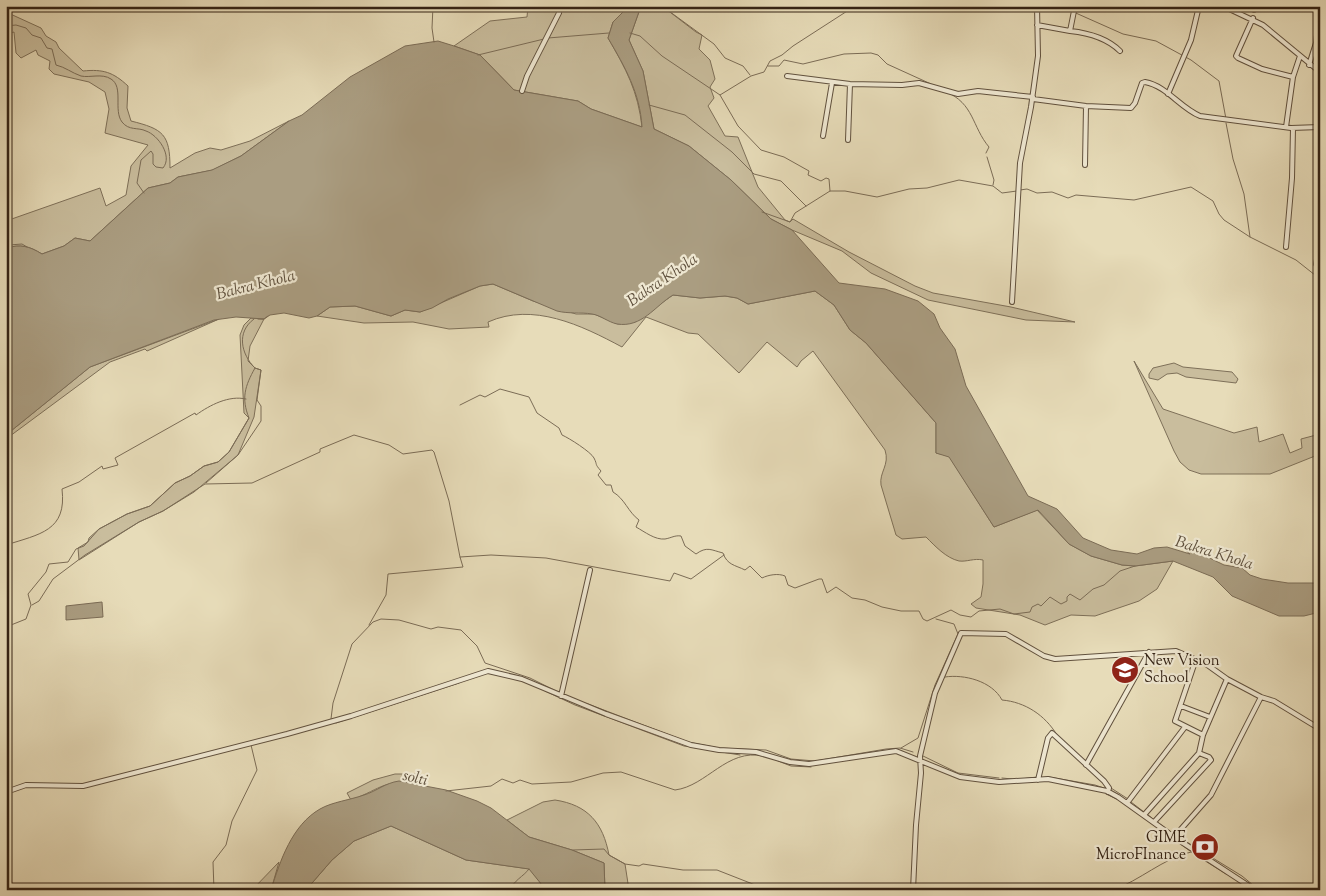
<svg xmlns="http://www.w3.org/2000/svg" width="1326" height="896" font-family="'Sorts Mill Goudy',serif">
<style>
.green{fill:#c9bd9d;stroke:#7e7059}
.water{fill:#aa9d81;stroke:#7b6c56}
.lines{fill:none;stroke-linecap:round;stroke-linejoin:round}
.stream{stroke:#7b6c56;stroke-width:1}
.street-casing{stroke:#61513e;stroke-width:6}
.street{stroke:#efe8d2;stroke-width:4}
.labels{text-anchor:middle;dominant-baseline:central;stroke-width:4.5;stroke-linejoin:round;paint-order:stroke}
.poi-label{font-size:15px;fill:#342315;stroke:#efe8d2;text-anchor:start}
.water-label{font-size:16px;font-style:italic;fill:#5d4e3b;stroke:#efe8d2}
</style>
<rect width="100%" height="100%" fill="#e7dcb9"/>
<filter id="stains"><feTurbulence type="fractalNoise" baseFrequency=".004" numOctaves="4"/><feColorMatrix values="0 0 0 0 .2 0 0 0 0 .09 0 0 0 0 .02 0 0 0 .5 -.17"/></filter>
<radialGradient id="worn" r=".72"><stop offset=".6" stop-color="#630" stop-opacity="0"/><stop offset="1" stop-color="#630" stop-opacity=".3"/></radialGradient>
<path class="green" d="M528,6H629L613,22L608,38C626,69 638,91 642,127L591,109L578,101L514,90L480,55L454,46L490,21L527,17Z
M641,6H662L696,32L702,35L699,49L710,60L715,79L710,87L714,98L708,106L725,136L738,137L758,187L785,220L790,222L793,219L849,252L915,286L933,293L1011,307L1075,322L1026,320L928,300L871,273L842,251L792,230L771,219L731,180L689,146L654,129L643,71L629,40Z
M6,12L41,28L46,36L56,42L59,48L83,71C103,69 113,72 128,86L127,108L131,121C163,129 170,134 170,168L195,153L210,148L221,150L250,141L289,121L241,156L213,170L178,177L170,183L148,188L90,241L75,238L64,246L42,254C29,246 21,244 6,248V221L100,188L106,206L126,195L131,166L148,145L105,133L109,109L105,92L89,82L54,74L49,69L50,61L38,55L36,50L21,58L16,53L14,32L6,35Z
M493,284L533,301L576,314H594L618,324L635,322L673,295L700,298L725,296L737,298L748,304L815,291L834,305L850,330L866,343L936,423V453L949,456L994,527L1037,510L1069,544L1091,556L1122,565L1135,566L1173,561L1157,589L1139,601L1095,616L1071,615L1045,625L1020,615L976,608L971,604L981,597L983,584V560C974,558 967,562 959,561C946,558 935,546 926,537L902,539L896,535L881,485C879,472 890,465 885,450L813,351L801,361L797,367L767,342L739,373L698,334L688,333L646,317L622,347C581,325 533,302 488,322L489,327L449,329L413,322L364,323L317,316L330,307L355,306L391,316L405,310L420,312L480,286Z
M251,318L264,319L250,346L248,361L255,368L261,370L254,417L238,455L194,492L163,511L139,522L79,560L78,548L88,542L89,538L99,529L127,514L150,506L175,483L190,476L204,466L218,462L229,452L249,418L244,413L240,335L244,325Z
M219,319L147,351L145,349L110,362L6,439V435L90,367Z
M1134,361L1163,409L1234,433L1257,427L1259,442L1283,434L1290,453L1302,448L1301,439L1320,434V454L1270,474H1201L1189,470L1180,462L1174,451Z
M1174,363L1183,367L1232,372L1238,379L1236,383L1186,377L1177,373L1167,374L1158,380L1149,378V374L1153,368Z
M395,774H421L420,786C383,778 384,788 351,800L347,793L373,780Z
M555,800C588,805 603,823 609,855L625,864L629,890H605L604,863L572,850L529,837L507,820L543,802Z
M391,826L466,860L530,869L546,890H306L332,860L354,841Z
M279,862L271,890H252Z"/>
<path class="water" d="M629,6H641L629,40L643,71L654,129L689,146L731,180L771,219L792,230L839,283L885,289L918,301L934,314L940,328L955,349L966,386L1028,496L1057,509L1083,538L1111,550L1137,554L1154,548L1167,547L1190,554L1183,548L1185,546L1224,565L1242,568L1250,575L1262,579L1288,583H1320V612L1304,616H1279L1232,596L1213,577L1173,561L1135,566L1122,565L1091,556L1069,544L1038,510L994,527L949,457L936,453V423L866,343L850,330L834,305L815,291L748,304L737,298L725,296L700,298L673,295C655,306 642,328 617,324C608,322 600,315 592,314C580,312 569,314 557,311L493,284L480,286L448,299L432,308L420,312L405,310L391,316L355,306L330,307L317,316L309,318L284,313L270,315L264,319L236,317L214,320L90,367L6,435V248C21,244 29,246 42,254L64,246L75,238L90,241L148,188L170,183L178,177L212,170L241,156L289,121L302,115L350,77L405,46L438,41L454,46L480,55L514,90L578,101L591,109L642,127C640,93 625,67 608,38L613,22Z
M102,602L103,617L66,620V606Z
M399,781L446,790L477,801L491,808L529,837L572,850L604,863L605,890H546L529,869L466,860L391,826L354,841L332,860L306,890H271C280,861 292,825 320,809C332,802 350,800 364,795C377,791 385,783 399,781Z"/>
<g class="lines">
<path class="stream" d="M433,6L432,28L434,42
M662,6L714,44L725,58L743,66L750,75
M1060,6L1123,34L1156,41L1191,60L1219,81L1226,119
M6,26L16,25L26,28L32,35L41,38L47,48L52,49L56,65C65,67 72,73 81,76C90,78 102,73 111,79C124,87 113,110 122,122C129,131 138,127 146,131C158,135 173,156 163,168L156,167L153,164V154L151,151L141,160L137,183L144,193
M630,33L640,36L662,56L720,95L751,76L764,72L770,61L782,55L793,46L855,6
M548,38L609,33
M478,55L544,39
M768,66H779L784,60L803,64L844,54L871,53L878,55L887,64L931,84
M946,92C974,103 972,127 989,147L986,153
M720,95L738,126L761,150L784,157L809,171L808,175L821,181L826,178L829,179L830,191
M649,105L685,115L732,152L754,174L781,181L806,206
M1226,123L1233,159L1244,194L1250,237
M987,157L994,180L993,185
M1020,190L1027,189L1037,193L1052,192L1068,198L1076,195L1134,200L1191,187L1213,201L1219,214L1224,220L1250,237L1296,260L1320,279
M762,212L790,222L795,213L830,191H845L877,197L909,189L927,188L959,180L993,186L1002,193L1017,191
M6,241L9,245L22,244L27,247
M258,319H264L268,316
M460,405L480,395L485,397L500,389L529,397L537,413L559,428L562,435C569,438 591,452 594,458C598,466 594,463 601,471L598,475L606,485H611L613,492C625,499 628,512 639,520L636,527C645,532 655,540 665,539C671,538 675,535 681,536L685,546L696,554C707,546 711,550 723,553C727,565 735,565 745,570L750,566L762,578C768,575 778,573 785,576L788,585L795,588L819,579H822L827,593L836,587L852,598L865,600L882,607L901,611H919L923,619L927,621L951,610L960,615L971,617L979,611L1000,609L1014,614L1030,612L1032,607L1038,604L1041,606L1050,597L1061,604L1067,601V597L1070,594L1080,600L1093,589L1104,585L1120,571L1135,566
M206,483L238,455L261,421V406L257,400L261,370L255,368
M6,545C40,534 67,531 62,489L79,482L102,466L103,469L118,465L115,458L195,413L196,415C210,405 229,395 246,399
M32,605L39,601L53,579L85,555L139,522L163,511L205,484L252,483L320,452V449L354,435L389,445L403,454L432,450L434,452L449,501L460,557
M369,625L386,595L388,574L463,567L460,557L491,555L546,558L670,581L674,573L691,579L724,555
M6,627L26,619L31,605L28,594L46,572L49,564L68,562L76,549L84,546L99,529L127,514L150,506L175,483L190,476L204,466L218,462L229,452L249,418C241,398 245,386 255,368C241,354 236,332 254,319
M945,677C964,674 992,681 1002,700C1025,702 1045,715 1057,735
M545,691L575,705L684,746L740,755
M562,694L579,701
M588,704L688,742L719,748L766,750L791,759L815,761L886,749L900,748L913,752
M331,719L333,703L352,644L373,622L381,619L399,620L431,629L438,627L461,630L477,646L485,663L530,678L556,691
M336,723L459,683
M274,739L332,723
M901,748L918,738L935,685L958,634L954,624L936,619
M921,755L958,773L999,778
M778,761L791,766L811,767
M1049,777L1095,785L1107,789
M1002,778L1012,779
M1021,779L1037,777
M1111,788L1128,799
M446,791L491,786L502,779L513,783L520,780L532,784L571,782L603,773L621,772L675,790C707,786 727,748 763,756
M1106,794L1119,800L1190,851
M1131,802L1144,812
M1147,814L1153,819
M1157,822L1174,834
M1177,836L1242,876L1259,890
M573,850L604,849L609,855L625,864L639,866L643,864L683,870H717L768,890
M214,890L213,862L226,845L232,821L257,770L251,745
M510,890C514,880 523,877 529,869
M777,890L785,888L806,890
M1113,890C1141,880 1162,859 1191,852L1226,874"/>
<g class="street-casing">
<path id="street" d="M1075,6L1070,31C1089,33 1107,38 1120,51
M1223,6L1263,25L1320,72
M1254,10L1255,6
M1253,18L1236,56L1238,58L1262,69L1293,77
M1037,25L1070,31
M1309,65L1316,43L1320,12
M787,76L850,84L902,85L919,83L958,94L978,91L1033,97
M522,91L527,76L559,13L560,6
M1168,94L1191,40L1199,6
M1033,99L1086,106L1131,108L1135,103L1142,83L1145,82C1167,86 1180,108 1200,116L1291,128L1320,127
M1286,127L1293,77L1300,56
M823,136L832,83
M848,140L850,84
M1085,165L1086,106
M1286,247L1292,178L1293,128
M1316,264L1320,245
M1012,302L1020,163L1031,107L1038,56L1037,6
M1196,659L1175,721L1203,735
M561,696L590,570
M1181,706L1210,717
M1086,765L1149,652
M1038,780L1048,738L1052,733L1104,781L1109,788L1108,792
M6,792L26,785L83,786L287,734L351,716L488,671L522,679L606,714L691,745L719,750L756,752L790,762L809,764L896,751L960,777L999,782L1048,779L1107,791L1118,797L1174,837L1255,890
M1127,803L1185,727
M1144,815L1199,753L1203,735L1227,679
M1154,822L1211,760L1209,757L1199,753
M1174,837L1211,795L1261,697
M913,890L916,825L921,773L920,756L935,693L961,633L1006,634L1044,656L1055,659L1176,651L1206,664L1227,679L1261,697L1274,701L1320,729"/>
</g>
<use href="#street" class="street"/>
</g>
<defs>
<g id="school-disc" transform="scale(1.4375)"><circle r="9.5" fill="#8f2418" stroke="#efe8d2"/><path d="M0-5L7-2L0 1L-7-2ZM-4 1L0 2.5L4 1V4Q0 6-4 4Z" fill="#fff"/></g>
<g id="bank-disc" transform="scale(1.4375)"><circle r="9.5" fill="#8f2418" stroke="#efe8d2"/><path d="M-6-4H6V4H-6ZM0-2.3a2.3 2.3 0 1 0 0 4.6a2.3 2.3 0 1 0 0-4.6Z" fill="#fff"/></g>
</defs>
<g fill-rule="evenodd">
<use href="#school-disc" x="1125" y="670"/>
<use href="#bank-disc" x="1205" y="847"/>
</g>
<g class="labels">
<g class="poi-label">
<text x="1144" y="661">New Vision<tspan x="1144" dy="17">School</tspan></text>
<text x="1186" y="838" text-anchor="end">GIME<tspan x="1186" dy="17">MicroFInance</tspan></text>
</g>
<g class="water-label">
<text transform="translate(663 281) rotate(-34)">Bakra Khola</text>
<text transform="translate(256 286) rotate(-14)">Bakra Khola</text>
<text transform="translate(1214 554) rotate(17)">Bakra Khola</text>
<text transform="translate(415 779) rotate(13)">solti</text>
</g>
</g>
<rect width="1326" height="896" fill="none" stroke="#e7dcb9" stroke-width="25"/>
<rect x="8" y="8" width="1311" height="881" fill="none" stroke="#342315" stroke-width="2.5"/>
<rect x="12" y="12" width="1301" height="871" fill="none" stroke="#342315"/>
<rect width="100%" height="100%" filter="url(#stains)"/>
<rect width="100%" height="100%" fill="url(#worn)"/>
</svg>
